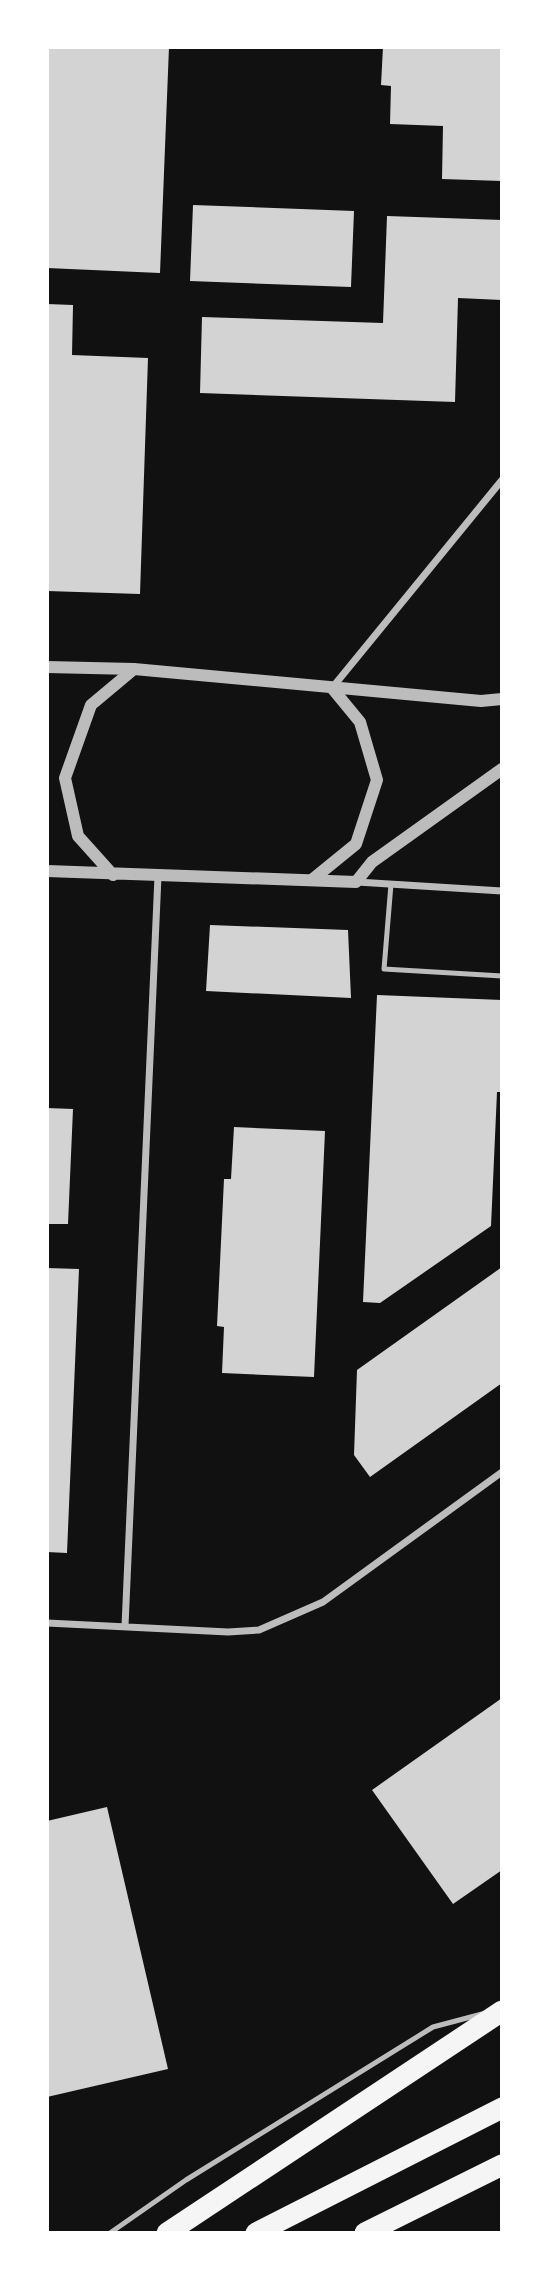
<svg xmlns="http://www.w3.org/2000/svg" width="549" height="2280" font-family="'PT Serif',serif">
<style>
.building{fill:#d3d3d3}
.lines{fill:none;stroke-linecap:round;stroke-linejoin:round}
.service{stroke:#bcbcbc;stroke-width:5}
.minor{stroke:#bcbcbc;stroke-width:7}
.tertiary{stroke:#bcbcbc;stroke-width:12}
.motorway{stroke:#f5f5f5;stroke-width:21}
</style>
<rect width="100%" height="100%" fill="#111"/>
<path class="building" d="M47,47H169L160,273L47,268Z
M383,47H502V181L442,179L443,126L390,124L391,86L381,85Z
M193,205L354,211L351,287L190,281Z
M387,216L502,220V300L458,298L455,402L200,393L202,317L383,323Z
M47,304L73,305L72,355L148,358L140,594L47,591Z
M210,925L348,930L351,998L206,991Z
M377,995L502,1000V1092H497L491,1226L380,1303L363,1302Z
M47,1108L73,1109L68,1224H47Z
M234,1127L325,1131L314,1377L222,1373L224,1327L217,1326L224,1179H231Z
M502,1267V1383L370,1477L354,1455L357,1370Z
M47,1268L79,1269L67,1553L47,1552Z
M502,1698V1870L453,1904L372,1790Z
M107,1807L168,2069L47,2097V1821Z"/>
<g class="lines">
<path class="service" d="M391,884L384,969L502,976
M110,2233L186,2180L433,2027L482,2014"/>
<path class="minor" d="M332,688L502,480
M357,882L502,891
M47,1623L228,1632L259,1630L323,1602L502,1472
M125,1626L158,876"/>
<path class="tertiary" d="M47,667L134,669L481,701L502,699
M47,871L356,882L372,862L502,769
M113,875L78,836L65,778L91,705L134,669
M313,879L356,844L377,780L360,722L332,688"/>
<path class="motorway" d="M167,2233L502,2011
M256,2233L502,2108
M365,2233L502,2165"/>
</g>
<rect width="549" height="2280" fill="none" stroke="#ffffff" stroke-width="98"/>
</svg>
